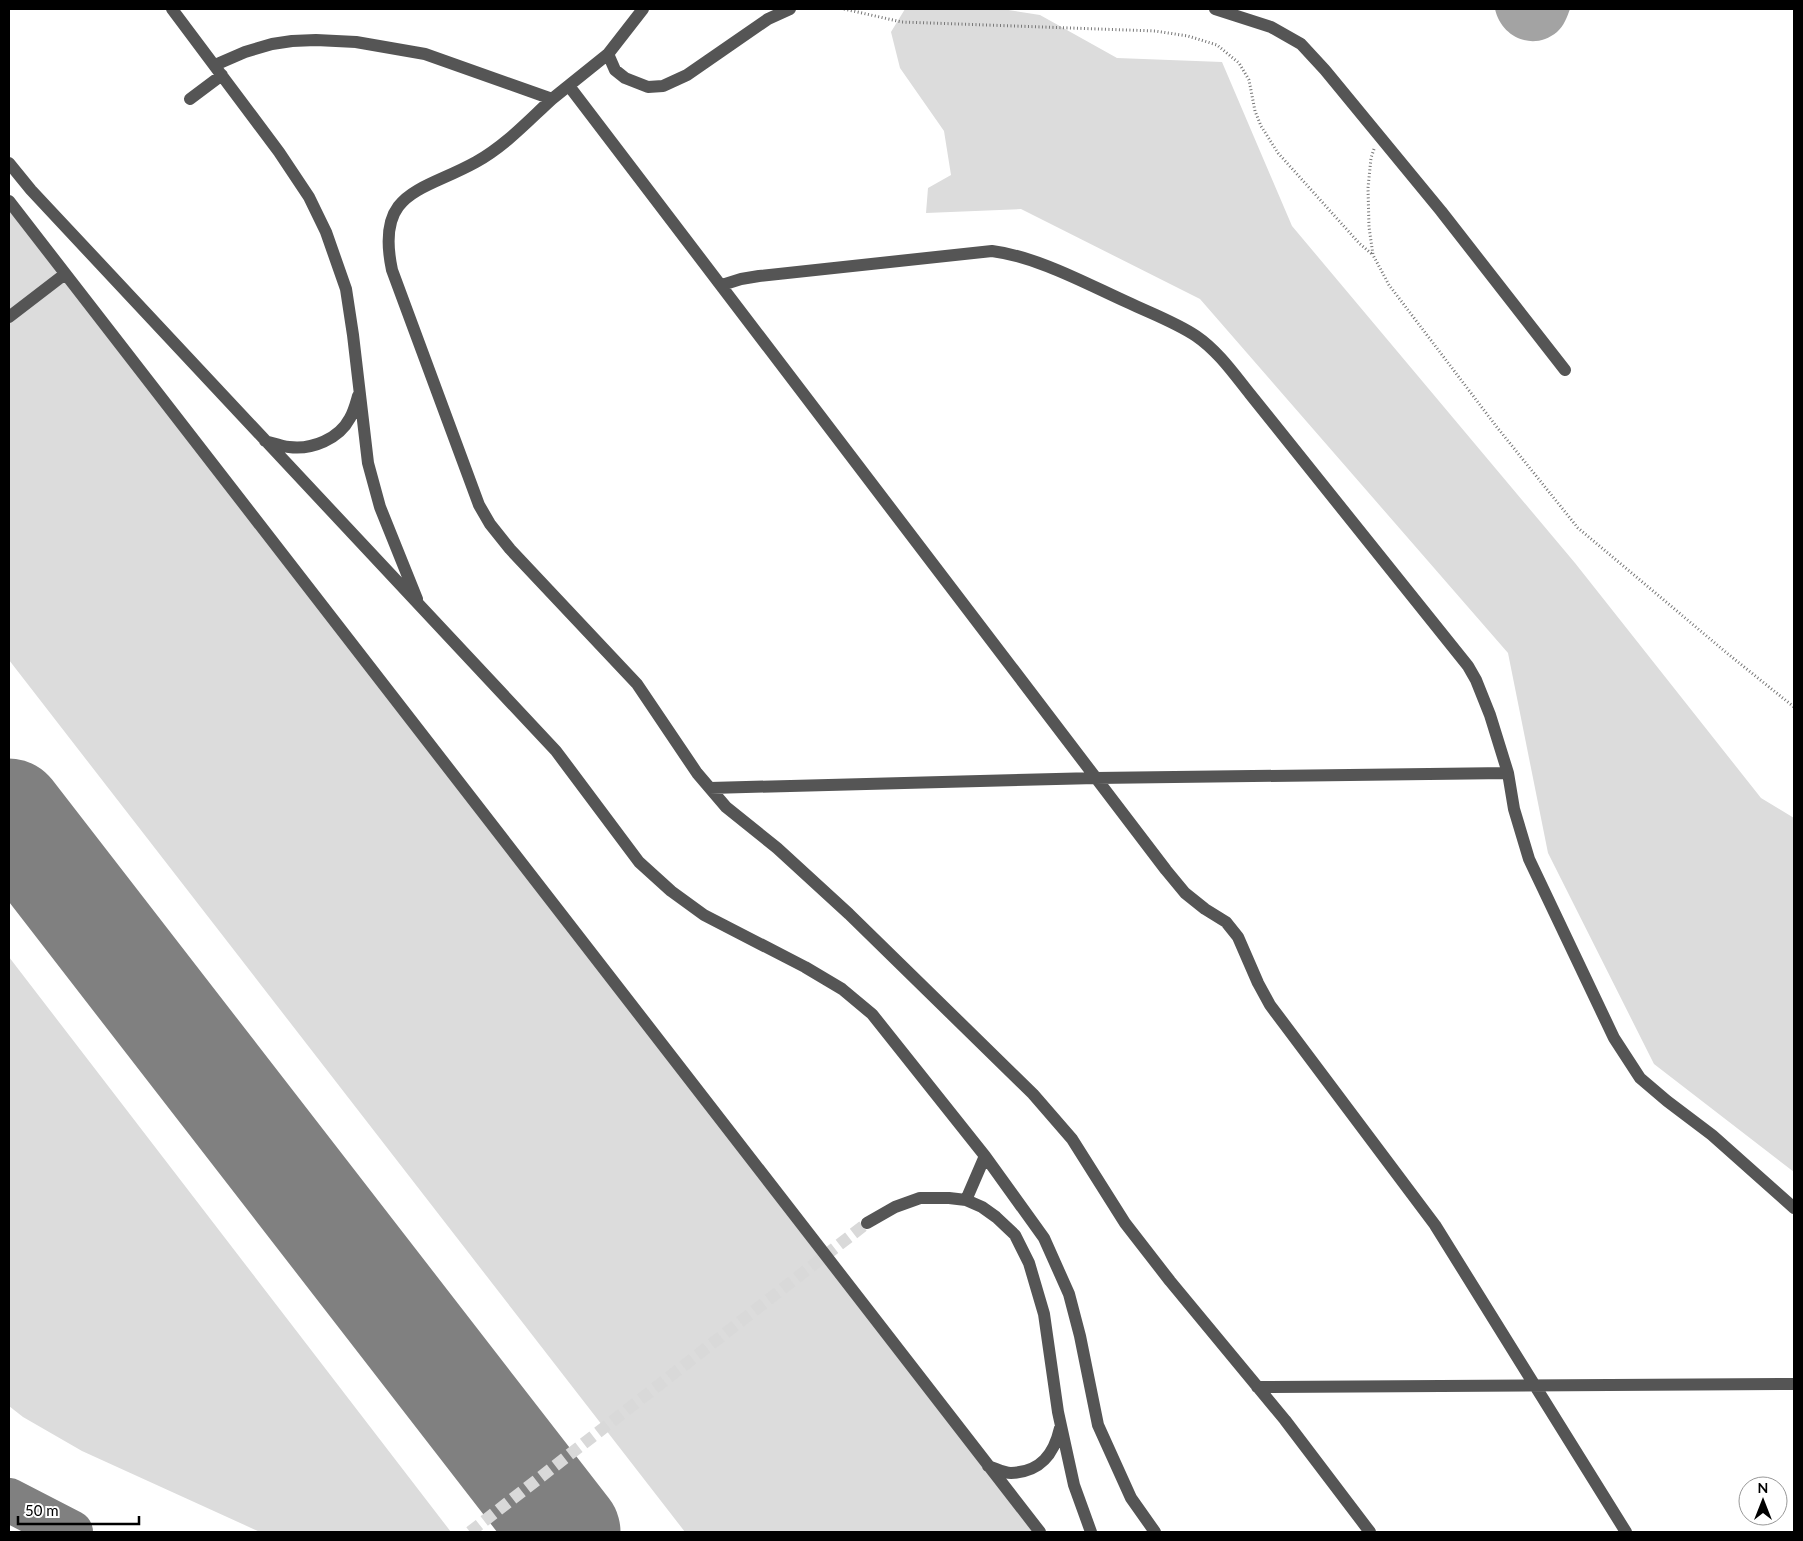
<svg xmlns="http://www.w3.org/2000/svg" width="1803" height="1541" font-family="Lato,sans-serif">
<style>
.green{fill:#dcdcdc}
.water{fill:#a3a3a3}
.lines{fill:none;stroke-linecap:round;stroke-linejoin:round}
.taxiway{stroke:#808080;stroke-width:44}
.runway{stroke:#808080;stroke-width:109}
.minor-tunnel{stroke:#d9d9d9;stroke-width:12;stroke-dasharray:12 6;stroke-linecap:butt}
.path{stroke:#777;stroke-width:3;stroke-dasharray:1 2.5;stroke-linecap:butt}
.minor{stroke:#555;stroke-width:12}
</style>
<rect width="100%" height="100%" fill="#fff"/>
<path class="green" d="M905,9H1002L1040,15L1117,58L1222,62L1292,226L1575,563L1761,798L1794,818V1172L1654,1064L1548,853L1508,653L1200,299L1021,209L926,213L928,188L951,175L944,131L900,68L891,32Z
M9,201L1040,1532H685L9,660Z
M9,957L451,1532H260L82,1451L23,1417L9,1406Z"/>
<path class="water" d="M1495,9H1570C1567,17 1564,26 1557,32C1533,52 1501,37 1495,9Z"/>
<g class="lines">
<path class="taxiway" d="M9,838L72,895
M540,1498L546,1532
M9,1500L71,1532"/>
<path class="runway" d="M9,813L566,1532"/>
<path class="minor-tunnel" d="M470,1532L867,1223"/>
<path class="path" d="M844,9L902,22L1155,31L1188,36L1217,45L1239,63L1249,80L1255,111L1261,126L1278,153L1359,243L1373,255
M1374,149L1371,158L1368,188L1369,227L1373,255L1389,285L1496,426L1578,528L1728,654L1794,707"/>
<path class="minor" d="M172,9L279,152L309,197L326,232L346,289L353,335L368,463L380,507L417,599
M643,9L608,54L615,70L625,78L648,87L663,86L687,75L768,19L790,9
M1215,9L1271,27L1301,44L1325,70L1441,211L1565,370
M215,65L245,52L272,44L292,41L316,40L356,42L425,54L552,99L608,54
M569,86L1166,870L1185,893L1205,909L1226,922L1238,937L1258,983L1270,1005L1435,1225L1626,1532
M190,99L222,75
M552,99C528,121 505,146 476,162C422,192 375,190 392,270L479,505L490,524L510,549L637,684L697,773L726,807L777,848L849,914L1033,1094L1072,1139L1125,1223L1170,1281L1285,1420L1370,1532
M9,163L31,190L556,751L639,862L671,891L704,915L805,967L842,989L872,1014L985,1156L1044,1238L1069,1294L1080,1336L1098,1425L1131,1498L1155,1532
M9,201L1040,1532
M722,285L741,279L759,276L992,251C1038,257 1085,283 1127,302C1150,313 1175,322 1196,336C1218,351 1234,374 1250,394L1468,666L1476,680L1490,715L1508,773L1514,809L1529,859L1614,1038L1640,1078L1667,1101L1712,1135L1794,1208
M9,317L65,274
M265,441C273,443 281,446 289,447C312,450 339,439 350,418C354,411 356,403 358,396
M710,788L1096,778L1508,773
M966,1200L985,1156
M867,1223L895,1207L920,1198H949L966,1200L982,1207L996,1217L1015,1235L1029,1263L1044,1314L1058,1412L1074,1485L1091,1532
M1257,1387L1794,1384
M988,1466C995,1468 1004,1473 1011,1473C1041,1472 1054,1454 1060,1428"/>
</g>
<rect width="1803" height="1541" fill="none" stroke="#000000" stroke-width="20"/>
<g transform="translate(1763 1501)"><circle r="24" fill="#ffffff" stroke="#999999"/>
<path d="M0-4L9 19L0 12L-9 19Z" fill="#000000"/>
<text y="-8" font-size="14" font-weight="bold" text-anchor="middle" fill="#000000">N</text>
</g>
<path d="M18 1516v8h121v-8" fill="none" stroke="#000000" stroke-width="2.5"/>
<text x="25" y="1516" font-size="15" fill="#000000" stroke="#ffffff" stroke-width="4" paint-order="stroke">50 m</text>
</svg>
